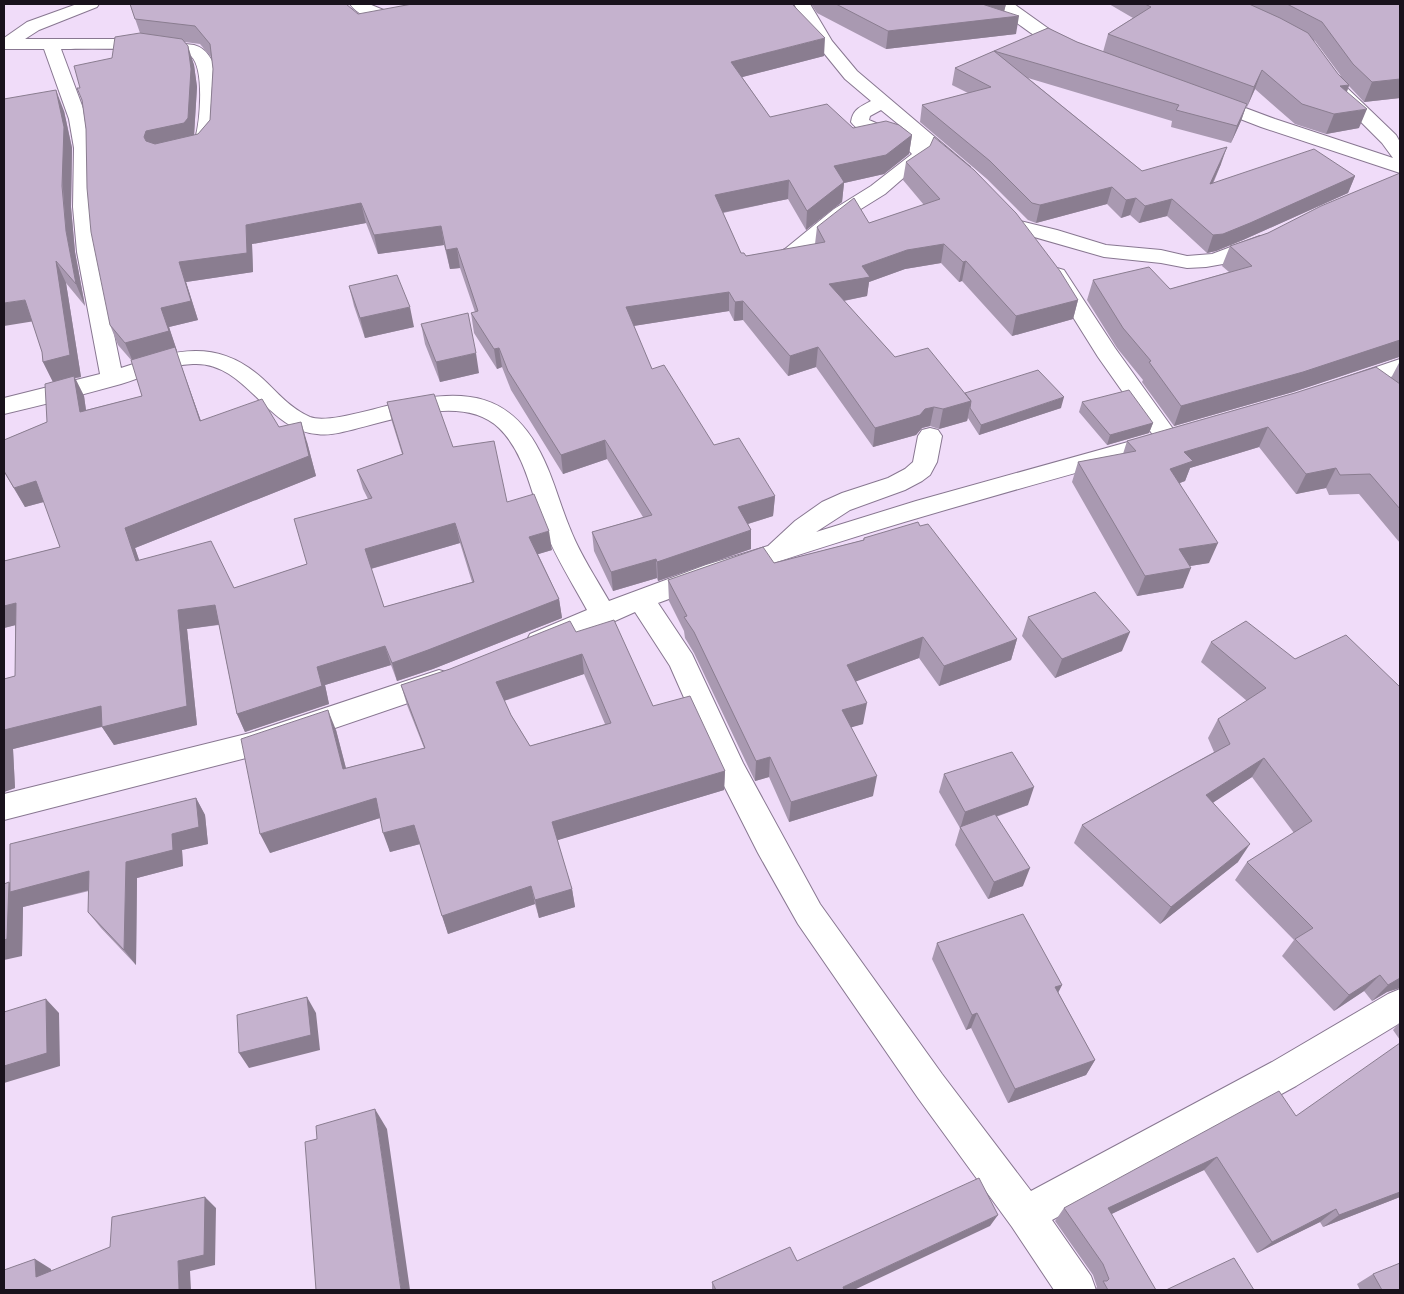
<svg xmlns="http://www.w3.org/2000/svg" width="1404" height="1294" font-family="'Work Sans',sans-serif">
<style>
.lines{fill:none;stroke-linecap:round;stroke-linejoin:round}
.minor-casing{stroke:#887791;stroke-width:2}
.minor{fill:#fff;fill-rule:evenodd}
.wall{fill:#a999b1;fill-rule:evenodd}
.shaded-wall{fill:#8a7d90}
.building{fill:#c5b2ce;stroke:#8a7d90;fill-rule:evenodd}
</style>
<rect width="100%" height="100%" fill="#f0dcf9"/>
<g class="lines">
<g class="minor-casing">
<path id="minor" d="M77,4H99L97,7L39,30L25,39H141L194,45C202,47 207,52 211,59C220,74 221,125 213,140C207,152 191,157 179,154L177,150L179,146L195,139C200,123 205,68 191,56C179,47 81,49 61,49L87,119L92,148L93,207L97,252L121,368C175,350 217,337 263,379C277,392 291,409 310,417C328,424 379,407 399,403C466,388 513,392 544,460C555,483 561,508 571,531C581,556 596,578 609,601L706,565L768,546L795,521L822,502L842,493L888,478L905,469L913,462L918,436L922,430L930,428L938,430L942,436L937,462L930,475L922,481L905,490L850,510L816,532L916,501L1153,435L1098,357L1046,274L1050,270L1057,268L1064,270L1115,348L1176,433L1180,439L1176,445C1003,493 827,541 658,603L692,654L743,763L820,904L942,1074L1031,1191L1272,1062L1388,994L1400,989V1023L1296,1086L1052,1220L1091,1276L1096,1290H1054L1012,1227L918,1098L798,924L758,853L715,768L670,666L635,612L550,650L540,653L530,650L526,642L530,634L587,610C573,584 556,558 545,530C532,497 526,454 499,428C464,394 396,419 355,429C342,432 330,436 317,434C266,430 246,361 193,364C168,365 144,377 121,384C82,395 43,405 4,414V398L100,374L77,252L73,207L74,148L69,119L44,49H4V38L27,22Z
M350,4H369L386,11L399,12L429,9L453,4H480L478,7C447,15 373,37 350,4Z
M794,4H810L832,41L857,71L970,167L967,171C952,175 942,161 931,152L926,163L908,174L885,194L848,217L799,257L778,267L766,269L759,267L756,263L759,259L772,256L785,249L834,209L871,186L912,154C895,133 863,139 851,122C853,109 860,107 871,101L845,79L819,47ZM881,110L908,132L883,126L869,120L870,116Z
M996,4H1014L1049,29L1077,45L1080,49L1077,53C1073,54 1069,54 1065,53C1050,47 1005,17 996,4Z
M1338,84L1344,85L1396,135L1400,142V173L1261,127L1204,105L1201,101L1204,97L1210,96L1216,97L1275,119L1393,158L1382,143L1332,93L1329,89L1332,85Z
M1020,221L1057,230L1106,245L1161,250L1187,256L1212,254L1260,236L1267,238L1270,242L1267,246L1223,264L1206,267L1187,268L1161,263L1104,257L1013,231L1010,227L1013,223Z
M1400,359V374L1349,391L1341,389L1338,384L1341,379Z
M439,670L449,673L453,681L449,689L250,757L4,820V794L250,733Z"/>
</g>
<use href="#minor" class="minor"/>
</g>
<path class="wall" d="M130,4L358,14L824,56L742,77L770,117L853,128L912,135L909,154L884,174L844,183L842,202L806,230L788,199L723,213L741,253L746,256L815,244L817,227L869,223L924,205L903,180L906,162L1078,300L1073,319L1012,336L962,281L959,282L941,263L905,269L869,282L867,296L844,301L895,357L965,393L1061,408L979,435L968,418L967,421L939,429L930,426L922,428L916,435L873,447L816,367L788,376L743,320L734,321L729,311L633,326L652,369L714,445L775,496L773,516L748,524L751,530V549L658,581L657,578L613,591L594,551L592,532L643,517L607,459L563,474L511,390L502,367L497,369L474,333L471,313L475,312L460,268L450,269L444,245L378,254L366,223L252,244L253,272L186,282L198,320L169,327L177,351H176L201,421L279,427L307,442L316,476L135,548L139,560L234,588L307,564L368,499L363,489L357,470L402,454L392,422L387,402L453,447L507,502L552,550L538,554L559,599L562,618L433,669L397,681L391,665L325,685L329,704L245,732L237,714L219,625L187,629L197,725L114,745L102,727L13,749L15,788L4,792V679L15,676V625L4,628V561L60,547L44,502L25,507L4,472V440L47,422L53,382L43,362L42,352L32,321L64,111L72,148L71,207L75,252L85,306L66,283L81,377L75,378L84,396L86,410L142,396L132,361L118,345L110,325L86,129L80,88L140,33ZM185,42L200,44L212,58L213,69L210,120L198,134L194,135L197,87L194,65ZM460,543L472,582L384,607L371,569Z
M811,4H1006L1004,11L1016,34L886,49L817,13Z
M1109,4H1400V98L1364,102L1349,86L1347,92L1359,128L1326,134L1295,124L1255,89L1247,107L1246,106L1241,121L1231,143L1171,127L1172,121L1028,78L1142,171L1221,164L1213,184L1355,176L1348,193L1243,240L1216,251L1207,253L1167,216L1139,223L1130,215L1121,218L1107,204L1036,223L1028,220L987,179L920,122L922,105L968,93L952,85L955,68L1048,28L1077,42L1103,52L1108,34L1133,18ZM1313,40L1315,41L1341,76L1338,74Z
M1400,173V358L1399,357L1293,392L1174,426L1142,382L1143,380L1117,348L1087,300L1093,280L1170,289L1229,272L1222,266L1230,246L1268,233Z
M349,286L414,327L365,338L354,306Z
M421,324L479,373L440,382L425,344Z
M1400,361V543L1359,494L1329,495L1326,488L1296,494L1259,447L1190,468L1185,481L1180,483L1209,563L1190,566L1183,588L1137,596L1072,482L1078,462L1123,454L1127,441L1391,378Z
M1082,402L1153,423L1149,433L1107,445L1079,412Z
M920,526L1017,639L1011,660L939,686L919,658L855,681L863,724L851,727L873,796L789,822L769,777L755,781L694,653L685,638L684,631L669,601L668,580L774,563L863,540L864,538Z
M1028,617L1122,651L1055,678L1022,636Z
M576,632L653,706L725,771L724,790L557,840L572,889L575,907L539,918L535,904L448,934L420,844L390,852L380,818L270,853L336,730L346,768L424,748L407,705L401,685ZM584,674L605,724L530,746L511,715L504,701Z
M1211,642L1295,659L1400,687V988L1387,992L1372,1001L1364,991L1334,1011L1282,956L1294,940L1235,880L1247,862L1294,833L1252,777L1213,802L1238,862L1160,924L1074,843L1082,825L1214,752L1208,738L1218,719L1247,701L1201,662Z
M944,774L1028,805L996,817L1023,886L988,899L955,845L960,828L939,792Z
M196,798L205,815L208,844L182,850L183,866L137,878L136,965L101,928L88,912L89,891L23,907L22,956L9,882L10,883Z
M937,943L1062,985L1058,992L1095,1060L1086,1075L1008,1103L971,1028L966,1030L932,959Z
M1400,1022V1040L1393,1030Z
M1296,1116L1400,1197L1323,1227L1320,1222L1257,1253L1204,1170L1111,1214L1156,1290H1094L1097,1287L1093,1275L1055,1221L1064,1208Z
M1373,1274L1400,1290H1360L1357,1284Z
M712,1282L716,1290H712Z"/>
<path class="shaded-wall" d="M977,4H1006L1004,12Z
M1019,16L1016,34L886,49L888,31Z
M825,38L824,56L731,80V62Z
M188,46L194,65L197,87L194,136L150,156L144,137L146,131Z
M1262,70L1255,89L1247,107L1254,87Z
M1400,79V98L1364,102L1372,82Z
M1349,85L1342,104L1340,86Z
M56,90L64,111L72,148L71,207L75,252L85,306L76,284L66,231Z
M1247,104L1241,121L1231,143L1237,126Z
M1367,109L1359,128L1326,134L1334,114Z
M912,135L909,154L884,174L844,183L842,202L806,230L807,211L834,166Z
M1227,147L1221,164L1204,202L1210,184Z
M1355,176L1348,193L1243,240L1216,251L1207,253L1213,235Z
M789,180L788,199L715,214V195Z
M1112,187L1107,204L1036,223L1040,205Z
M1136,198L1130,215L1121,218L1126,200Z
M1172,199L1167,216L1139,223L1145,206Z
M361,203L366,223L252,244L253,272L186,282L198,320L169,327L177,351H176L208,441L133,362L125,343L161,308L179,262L246,225Z
M441,226L444,245L378,254L374,235Z
M944,244L941,263L905,269L869,282L867,296L827,304L829,284L862,266L907,250Z
M457,248L460,268L450,269L446,250Z
M56,261L66,283L81,377L75,378L84,396L89,432L80,412L54,384L43,362Z
M966,261L962,281L959,282L963,262Z
M729,292V311L627,327L626,307Z
M25,300L35,321L4,326V303Z
M1078,300L1073,319L1012,336L1016,316Z
M743,301V320L734,321L735,302Z
M410,307L414,327L365,338L360,318Z
M1400,340V356L1399,357L1293,392L1174,426L1181,406Z
M818,347L816,367L788,376L790,356Z
M499,348L502,367L497,369L494,349Z
M476,353L479,373L440,382L436,362Z
M1064,397L1061,408L979,435L981,425Z
M971,401L967,421L939,429L943,409Z
M934,407L930,426L922,428L916,435L873,447L875,428L925,409Z
M301,422L307,442L316,476L135,548L146,580L136,561L125,528Z
M1153,423L1149,433L1107,445L1110,435Z
M1268,427L1259,447L1190,468L1185,481L1163,489L1170,469L1184,452Z
M605,440L607,459L563,474L561,455Z
M1336,468L1326,488L1296,494L1306,474Z
M36,481L47,501L25,507L14,488Z
M775,496L773,516L738,527V507Z
M455,523L460,543L370,569L365,549Z
M751,530V549L658,581L657,562Z
M549,531L552,550L532,556L529,537Z
M1218,543L1209,563L1171,569L1179,549Z
M656,559L657,578L613,591L611,572Z
M1191,568L1183,588L1137,596L1145,576Z
M559,599L562,618L433,669L397,681L392,663Z
M16,603L28,622L4,628V606Z
M215,605L223,624L187,629L197,725L114,745L102,727L178,610Z
M1130,632L1122,651L1055,678L1062,659Z
M923,637L919,658L844,686L847,665Z
M1017,639L1011,660L939,686L944,666Z
M385,646L391,665L325,685L329,704L245,732L237,714L317,667Z
M582,654L584,674L500,702L496,682Z
M867,703L863,724L839,731L842,710Z
M101,706L112,724L13,749L15,788L4,792V730Z
M328,710L336,730L351,788L343,769Z
M770,757L769,777L755,781L756,761Z
M1264,758L1252,777L1196,814L1206,795Z
M725,771L724,790L555,841L552,822Z
M877,776L873,796L789,822L791,802Z
M1034,787L1028,805L960,829L965,812Z
M196,798L205,815L208,844L182,850L183,866L137,878L136,965L124,950L126,862L172,834Z
M376,798L383,817L270,853L260,834Z
M414,825L420,844L390,852L383,833Z
M1250,844L1238,862L1160,924L1171,907Z
M1030,868L1023,886L988,899L994,882Z
M89,871L101,887L23,907L22,956L4,960V940L9,882L16,890Z
M531,886L535,904L448,934L442,916Z
M572,889L575,907L539,918L535,900Z
M1380,975L1364,991L1334,1011L1349,995Z
M1400,978V988L1387,992L1372,1001L1388,985Z
M1062,985L1054,1001L1055,987Z
M307,997L316,1013L320,1050L249,1068L239,1053Z
M46,999L59,1013L60,1066L4,1083V1066Z
M977,1013L971,1028L966,1030L972,1015Z
M1095,1060L1086,1075L1008,1103L1015,1089Z
M375,1109L387,1129L410,1290H401Z
M1217,1157L1204,1170L1097,1221L1108,1208Z
M1400,1192V1197L1323,1227L1339,1215Z
M205,1197L216,1208L215,1265L190,1271L191,1290H179L178,1261Z
M1336,1209L1320,1222L1257,1253L1272,1242Z
M998,1215L990,1226L854,1290H842L843,1287Z
M35,1259L51,1269V1287L36,1277Z"/>
<path class="building" d="M130,4H346L358,14L412,4H792L825,38L731,62L770,117L827,104L853,128L886,121L899,125L912,135L886,155L834,166L844,182L807,211L789,180L715,195L741,253H744L746,256L825,242L817,227L854,198L869,223L940,199L906,162L930,146L934,137L974,170L1016,213L1060,271L1078,300L1016,316L966,261L963,262L944,244L907,250L862,266L870,277L829,284L895,357L928,348L971,401L943,409L934,407L925,409L920,415L875,428L818,347L790,356L743,301L735,302L729,292L626,307L652,369L664,365L714,445L739,438L775,496L738,507L751,530L657,562L656,559L611,572L592,532L652,515L605,440L561,455L508,371L499,348L494,349L471,313L478,311L457,248L446,250L441,226L374,235L361,203L246,225L247,253L179,262L191,301L161,308L169,331L125,343L110,325L91,232L87,188L86,129L82,100L77,88H80L74,66L112,58L115,37L140,33L182,39L188,46L191,69L188,118L184,123L146,131L144,137L146,141L155,144L198,134L210,120L213,69L210,44L195,26L135,19Z
M836,4H982L1019,16L888,31Z
M1145,4H1249L1280,18L1308,33L1338,74L1349,85L1340,86L1367,109L1334,114L1302,104L1262,70L1254,87L1108,34L1151,7Z
M1287,4H1400V79L1372,82L1353,64L1322,22Z
M1048,28L1077,42L1247,104L1237,126L1176,110L1179,105L994,51Z
M994,51L1142,171L1227,147L1210,184L1314,149L1355,176L1250,223L1223,234L1213,235L1172,199L1145,206L1136,198L1126,200L1112,187L1040,205L1032,203L990,161L922,105L991,87L955,68Z
M56,90L64,127L62,186L66,231L76,284L56,261L70,355L43,362L42,352L25,300L4,303V99Z
M1400,173V340L1303,372L1181,406L1149,362L1151,361L1123,328L1093,280L1149,267L1170,289L1252,266L1230,246L1268,233L1321,206Z
M397,275L410,307L360,318L349,286Z
M468,313L476,353L436,362L421,324Z
M175,347L200,421L262,399L279,427L301,422L309,456L125,528L136,561L211,541L234,588L307,564L294,519L372,498L357,470L403,454L387,402L434,394L453,447L494,441L507,502L534,494L549,531L529,537L559,599L428,650L392,663L385,646L317,667L322,686L237,714L215,605L178,610L187,706L102,727L101,706L4,730V679L15,676L16,603L4,606V561L60,547L36,481L14,488L4,471V440L47,422L45,384L74,376L80,412L142,396L131,360ZM455,523L474,582L384,607L365,549Z
M1376,367L1400,384V509L1370,474L1340,475L1336,468L1306,474L1268,427L1184,452L1193,461L1170,469L1218,543L1179,549L1191,568L1145,576L1078,462L1136,451L1127,441L1295,393Z
M1038,370L1064,397L981,425L970,408L971,401L965,393Z
M1129,390L1153,423L1110,435L1082,402Z
M918,522L920,526L928,524L1017,639L944,666L923,637L847,665L867,703L842,710L877,776L791,802L770,757L756,761L694,632L684,617L687,616L668,580L763,547L774,563L864,540V538Z
M1095,592L1130,632L1062,659L1028,617Z
M614,620L653,706L690,696L725,771L552,822L572,889L535,900L531,886L442,916L414,825L383,833L376,798L260,834L241,739L328,710L343,769L425,748L401,685L450,669L570,621L576,632ZM582,654L611,723L530,746L511,715L496,682Z
M1246,621L1295,659L1346,635L1400,687V978L1388,985L1380,975L1349,995L1295,939L1313,928L1247,862L1312,821L1264,758L1206,795L1250,844L1171,907L1082,825L1230,744L1218,719L1266,688L1211,642Z
M1012,752L1034,787L965,812L944,774Z
M196,798L199,827L172,834L173,850L126,862L124,950L88,912L89,871L10,892V844Z
M995,814L1030,868L994,882L960,827Z
M9,882L7,939L4,940V884Z
M1023,914L1062,985L1055,987L1095,1060L1015,1089L977,1013L972,1015L937,943Z
M307,997L311,1035L239,1053L237,1015Z
M46,999L47,1053L4,1066V1012Z
M1400,1043V1192L1339,1215L1336,1209L1272,1242L1217,1157L1108,1208L1156,1290H1108L1103,1281H1107L1109,1279L1103,1264L1064,1208L1279,1091L1296,1116Z
M375,1109L401,1290H316L305,1142L317,1139L316,1126Z
M979,1178L998,1215L843,1287L844,1290H716L712,1282L790,1247L797,1261Z
M205,1197L204,1255L178,1261L179,1290H4V1270L35,1259L36,1277L110,1247L112,1217Z
M1234,1258L1254,1290H1166Z
M1400,1263V1290H1382L1373,1274Z"/>
<rect width="1404" height="1294" fill="none" stroke="#19121c" stroke-width="10"/>
</svg>
